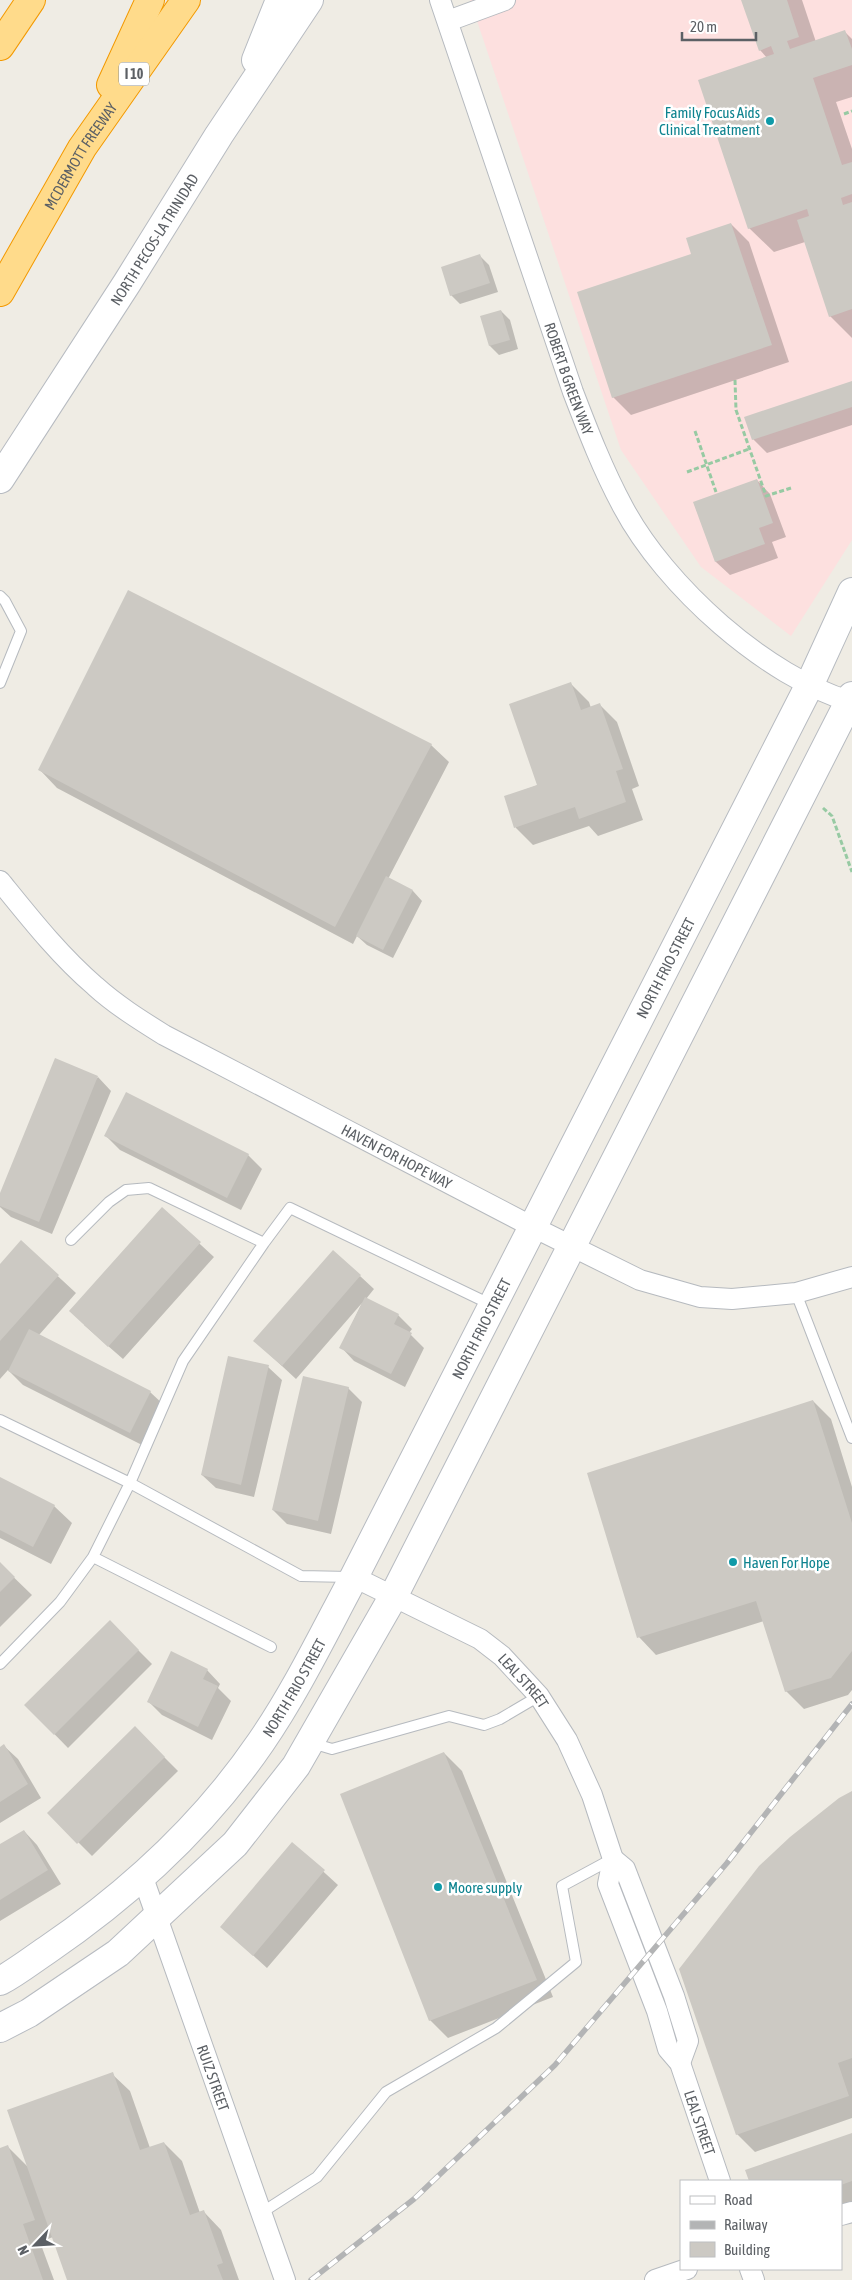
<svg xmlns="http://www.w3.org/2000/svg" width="852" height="2280" font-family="'Asap Condensed',sans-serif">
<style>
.medical{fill:#fde0df}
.shadow{fill:#0003}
.building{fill:#ccc9c3}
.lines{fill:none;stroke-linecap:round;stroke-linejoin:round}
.lane-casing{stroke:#b6babf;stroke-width:12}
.street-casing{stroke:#b6babf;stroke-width:22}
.secondary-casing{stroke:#b7bbc1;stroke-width:30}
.highway-casing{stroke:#f39900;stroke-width:30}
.path{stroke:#97caa3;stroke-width:3;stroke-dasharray:5 2.5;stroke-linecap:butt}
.lane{stroke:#fff;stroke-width:10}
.street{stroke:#fff;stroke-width:20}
.secondary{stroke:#fff;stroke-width:28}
.highway{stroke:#ffdb8b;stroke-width:28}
.rail-casing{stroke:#b3b4b5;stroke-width:5.5}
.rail{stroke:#fff;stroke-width:4;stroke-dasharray:11;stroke-linecap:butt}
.culture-dot{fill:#0f9aa8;stroke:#fff;stroke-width:2}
.labels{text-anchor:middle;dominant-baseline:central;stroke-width:5;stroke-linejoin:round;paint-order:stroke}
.shield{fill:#fff;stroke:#8d9093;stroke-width:1}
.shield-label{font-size:14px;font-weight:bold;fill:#5c6065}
.culture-label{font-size:15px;fill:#0d838f;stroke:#fff;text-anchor:start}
.street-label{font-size:15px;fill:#5c6065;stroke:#fff}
</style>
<rect width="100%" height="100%" fill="#efece4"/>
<path class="medical" d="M470,0H852V540L791,636L701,567L621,450Z"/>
<path class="shadow" d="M743,0H802L816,42L845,32L852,39V97L836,102L852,149V338L830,316L805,242L774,252L749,228L767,58L760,50Z
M731,224L749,242L789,362L631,415L613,397L692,255Z
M480,256L489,265L498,292L460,304L451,295Z
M501,311L510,320L518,349L499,355L490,346L481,317Z
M852,383V425L767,453L753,439Z
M757,480L770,494L786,537L772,542L778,558L730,575L716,562L694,503Z
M571,684L589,702L591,708L600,705L617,722L639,786L632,789L643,820L598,836L589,826L533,845L516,828L505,797L538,785Z
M431,745L449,762L388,879L413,891L422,901L393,958L367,945L357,936L353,944L57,788L40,770Z
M98,1077L111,1091L52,1234L11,1217L0,1207V1196Z
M106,1136L248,1155L262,1169L241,1210L120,1150Z
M162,1209L214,1257L123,1359L84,1325Z
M21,1242L76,1293L39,1335L150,1392L164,1405L144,1446L23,1385L8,1370L0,1379V1266Z
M360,1276L374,1289L366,1299L398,1315L412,1329L409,1333L424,1348L405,1387L354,1361L341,1347L362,1303L296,1379L255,1341Z
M268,1367L282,1380L254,1497L216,1488L202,1475Z
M348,1388L362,1402L331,1534L287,1524L273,1510Z
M813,1401L831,1419L852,1487V1690L848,1695L804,1709L786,1691L764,1621L656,1655L639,1637Z
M0,1478L54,1506L72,1523L51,1564L0,1538Z
M0,1564L32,1595L0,1627Z
M110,1622L152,1664L68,1748L26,1705Z
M207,1670L220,1684L218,1688L231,1701L212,1740L162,1715L148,1701Z
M135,1728L178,1771L92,1856L49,1813Z
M4,1746L18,1759L41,1798L0,1823V1748Z
M444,1753L462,1771L553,1997L448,2038L430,2020Z
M852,1793V2118L755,2152L737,2134Z
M24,1831L37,1845L61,1884L0,1921V1845Z
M292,1843L338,1885L267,1968L222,1927Z
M112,2074L130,2091L150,2148L164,2143L182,2161L200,2213L204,2212L221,2230L239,2280H68L53,2237L40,2242L54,2280H0V2149L8,2147L28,2167Z
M852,2135V2205L841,2209V2181H751L747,2171Z"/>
<path class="building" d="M741,0H787L799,37L787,41L790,49L845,30L852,49V65L813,78L842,165L852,162V194L841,198L843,205L852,202V309L829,317L797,220L809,216L807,209L748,229L698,80L774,54L771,46L759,51Z
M731,223L772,345L612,398L577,292L691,254L686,238Z
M480,254L490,283L450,296L441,267Z
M501,310L510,340L489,346L480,316Z
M852,381V407L752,440L744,417Z
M757,479L773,523L759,528L765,544L715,562L693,502Z
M128,590L432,744L335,927L38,770Z
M571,682L581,710L600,703L623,769L616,771L626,802L579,819L575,807L514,828L504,796L537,785L509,704Z
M386,876L413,890L383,950L356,936Z
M55,1058L98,1076L39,1222L0,1206V1193Z
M126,1092L249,1154L227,1198L104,1136Z
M162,1207L201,1242L108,1347L69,1311Z
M21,1240L59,1275L0,1341V1264Z
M333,1250L361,1275L282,1366L253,1341Z
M365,1297L399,1314L394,1324L412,1333L391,1374L339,1348Z
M29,1329L151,1391L130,1433L8,1371Z
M228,1356L269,1365L241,1485L201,1475Z
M303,1376L349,1387L318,1521L272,1510Z
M813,1400L852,1523V1651L831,1678L785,1692L756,1601L637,1638L587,1473Z
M0,1477L55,1505L33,1547L0,1530Z
M0,1562L15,1577L0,1592Z
M110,1620L139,1650L54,1735L24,1705Z
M171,1651L208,1669L203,1679L218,1686L198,1727L147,1702Z
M135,1726L165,1757L77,1844L47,1813Z
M4,1744L28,1784L0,1802V1747Z
M444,1752L537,1980L429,2021L340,1794Z
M852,1791V2058L838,2063L849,2096L736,2135L679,1969L759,1866L790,1837L839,1798Z
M24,1830L48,1870L0,1900V1844Z
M292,1842L325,1870L253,1956L220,1927Z
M113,2072L140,2150L164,2142L190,2215L204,2210L223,2263L217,2265L223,2280H67L7,2110Z
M852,2133V2181L841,2185V2181H749L745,2170Z
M8,2145L35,2220L23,2224L43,2280H0V2148Z"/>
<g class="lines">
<g class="lane-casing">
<path id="lane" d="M0,596L5,601L21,631L0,683
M71,1240L109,1202L126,1190L149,1188L264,1243
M796,1293L852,1438
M0,1420L130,1483L93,1557L60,1602L0,1664
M93,1557L271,1647
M350,1577L301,1576L130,1483L183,1361L264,1243L290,1208L492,1305
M312,1743L332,1749L449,1716L484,1725L500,1719L539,1696
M261,2213L317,2177L386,2092L496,2028L576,1962L562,1886L612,1859"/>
</g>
<g class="street-casing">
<g id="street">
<path id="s1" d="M440,0L573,392C588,431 603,470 623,507C665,586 766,677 852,702"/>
<path d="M448,21L505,0"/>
<path id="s2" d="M0,881C30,918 59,955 95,986C116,1005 140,1020 164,1035L531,1226L640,1280L700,1297L732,1299L796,1293L852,1277"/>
<path id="s3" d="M354,1577L480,1639L502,1656L539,1696L567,1740L592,1795L613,1859L608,1884L657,2011L668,2049L680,2063L720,2181"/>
<path d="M613,1859L625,1869L674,1996L688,2041L680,2063"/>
<path id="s4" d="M142,1875L285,2280"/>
<path d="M841,2215L852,2212"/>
<path d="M750,2269L754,2280"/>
<path d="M655,2280L687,2269"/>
</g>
</g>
<g class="secondary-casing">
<g id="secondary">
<path d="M256,60L280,0"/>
<path id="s5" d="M0,479L127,283L219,135L309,0"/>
<path id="s6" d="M0,1981C17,1972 32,1960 47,1950C129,1894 205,1824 261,1742C296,1691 324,1633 354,1577L809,686L852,592"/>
<path d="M0,2028L29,2013L118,1953L235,1844L296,1766L393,1597L852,696"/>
</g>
</g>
<g class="highway-casing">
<g id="highway">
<path d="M0,46L31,0"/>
<path d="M111,85L150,0"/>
<path id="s7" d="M0,292L82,148L186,0"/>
</g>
</g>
<path class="path" d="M844,114L852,111
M735,380L736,410L766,496L791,488
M695,431L716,492
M687,472L749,449
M823,808L832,816L852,872"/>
<use href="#lane" class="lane"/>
<use href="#street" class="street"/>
<use href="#secondary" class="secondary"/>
<use href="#highway" class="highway"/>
<g class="rail-casing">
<path id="rail" d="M311,2280L414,2199L555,2065L727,1863L852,1704"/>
</g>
<use href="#rail" class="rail"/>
</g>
<g class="culture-dot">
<circle cx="770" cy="121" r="5"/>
<circle cx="733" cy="1562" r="5"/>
<circle cx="438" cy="1887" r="5"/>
</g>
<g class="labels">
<rect class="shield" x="119" y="62.5" width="30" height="23" rx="4"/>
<g class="shield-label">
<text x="134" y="74">I 10</text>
</g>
<g class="culture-label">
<text x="760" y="112" text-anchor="end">Family Focus Aids<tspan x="760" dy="17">Clinical Treatment</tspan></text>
<text x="743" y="1562">Haven For Hope</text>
<text x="448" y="1887">Moore supply</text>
</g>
<g class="street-label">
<text stroke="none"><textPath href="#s7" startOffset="158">MCDERMOTT FREEWAY</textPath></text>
<text stroke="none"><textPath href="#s5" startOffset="285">NORTH PECOS-LA TRINIDAD</textPath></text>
<text stroke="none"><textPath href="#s1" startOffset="400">ROBERT B GREEN WAY</textPath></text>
<text stroke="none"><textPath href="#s6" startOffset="1230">NORTH FRIO STREET</textPath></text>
<text stroke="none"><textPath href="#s2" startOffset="489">HAVEN FOR HOPE WAY</textPath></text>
<text stroke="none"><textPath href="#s6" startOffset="825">NORTH FRIO STREET</textPath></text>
<text stroke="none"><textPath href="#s3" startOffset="201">LEAL STREET</textPath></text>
<text stroke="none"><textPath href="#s6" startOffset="420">NORTH FRIO STREET</textPath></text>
<text stroke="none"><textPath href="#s4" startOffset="215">RUIZ STREET</textPath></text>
<text stroke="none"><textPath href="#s3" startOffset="685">LEAL STREET</textPath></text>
</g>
</g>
<rect x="680" y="2180" width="162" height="90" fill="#ffffff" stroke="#bebfc1"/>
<rect x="690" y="2196" width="25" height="8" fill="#ffffff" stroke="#bebfc1"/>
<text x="724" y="2205" font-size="15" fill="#5c6065">Road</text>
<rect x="690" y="2221" width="25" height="8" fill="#b3b4b5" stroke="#bebfc1"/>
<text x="724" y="2230" font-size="15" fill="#5c6065">Railway</text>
<rect x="690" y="2242" width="25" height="15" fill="#ccc9c3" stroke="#bebfc1"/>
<text x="724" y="2255" font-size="15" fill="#5c6065">Building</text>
<g transform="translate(35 2245) rotate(245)" stroke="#ffffff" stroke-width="4" paint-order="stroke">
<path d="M0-4L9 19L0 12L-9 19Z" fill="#5c6065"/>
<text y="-8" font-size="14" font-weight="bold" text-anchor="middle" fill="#5c6065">N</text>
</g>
<path d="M682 32v8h74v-8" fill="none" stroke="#5c6065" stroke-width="2.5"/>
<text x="690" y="32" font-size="15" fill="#5c6065" stroke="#ffffff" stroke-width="4" paint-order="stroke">20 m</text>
</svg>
